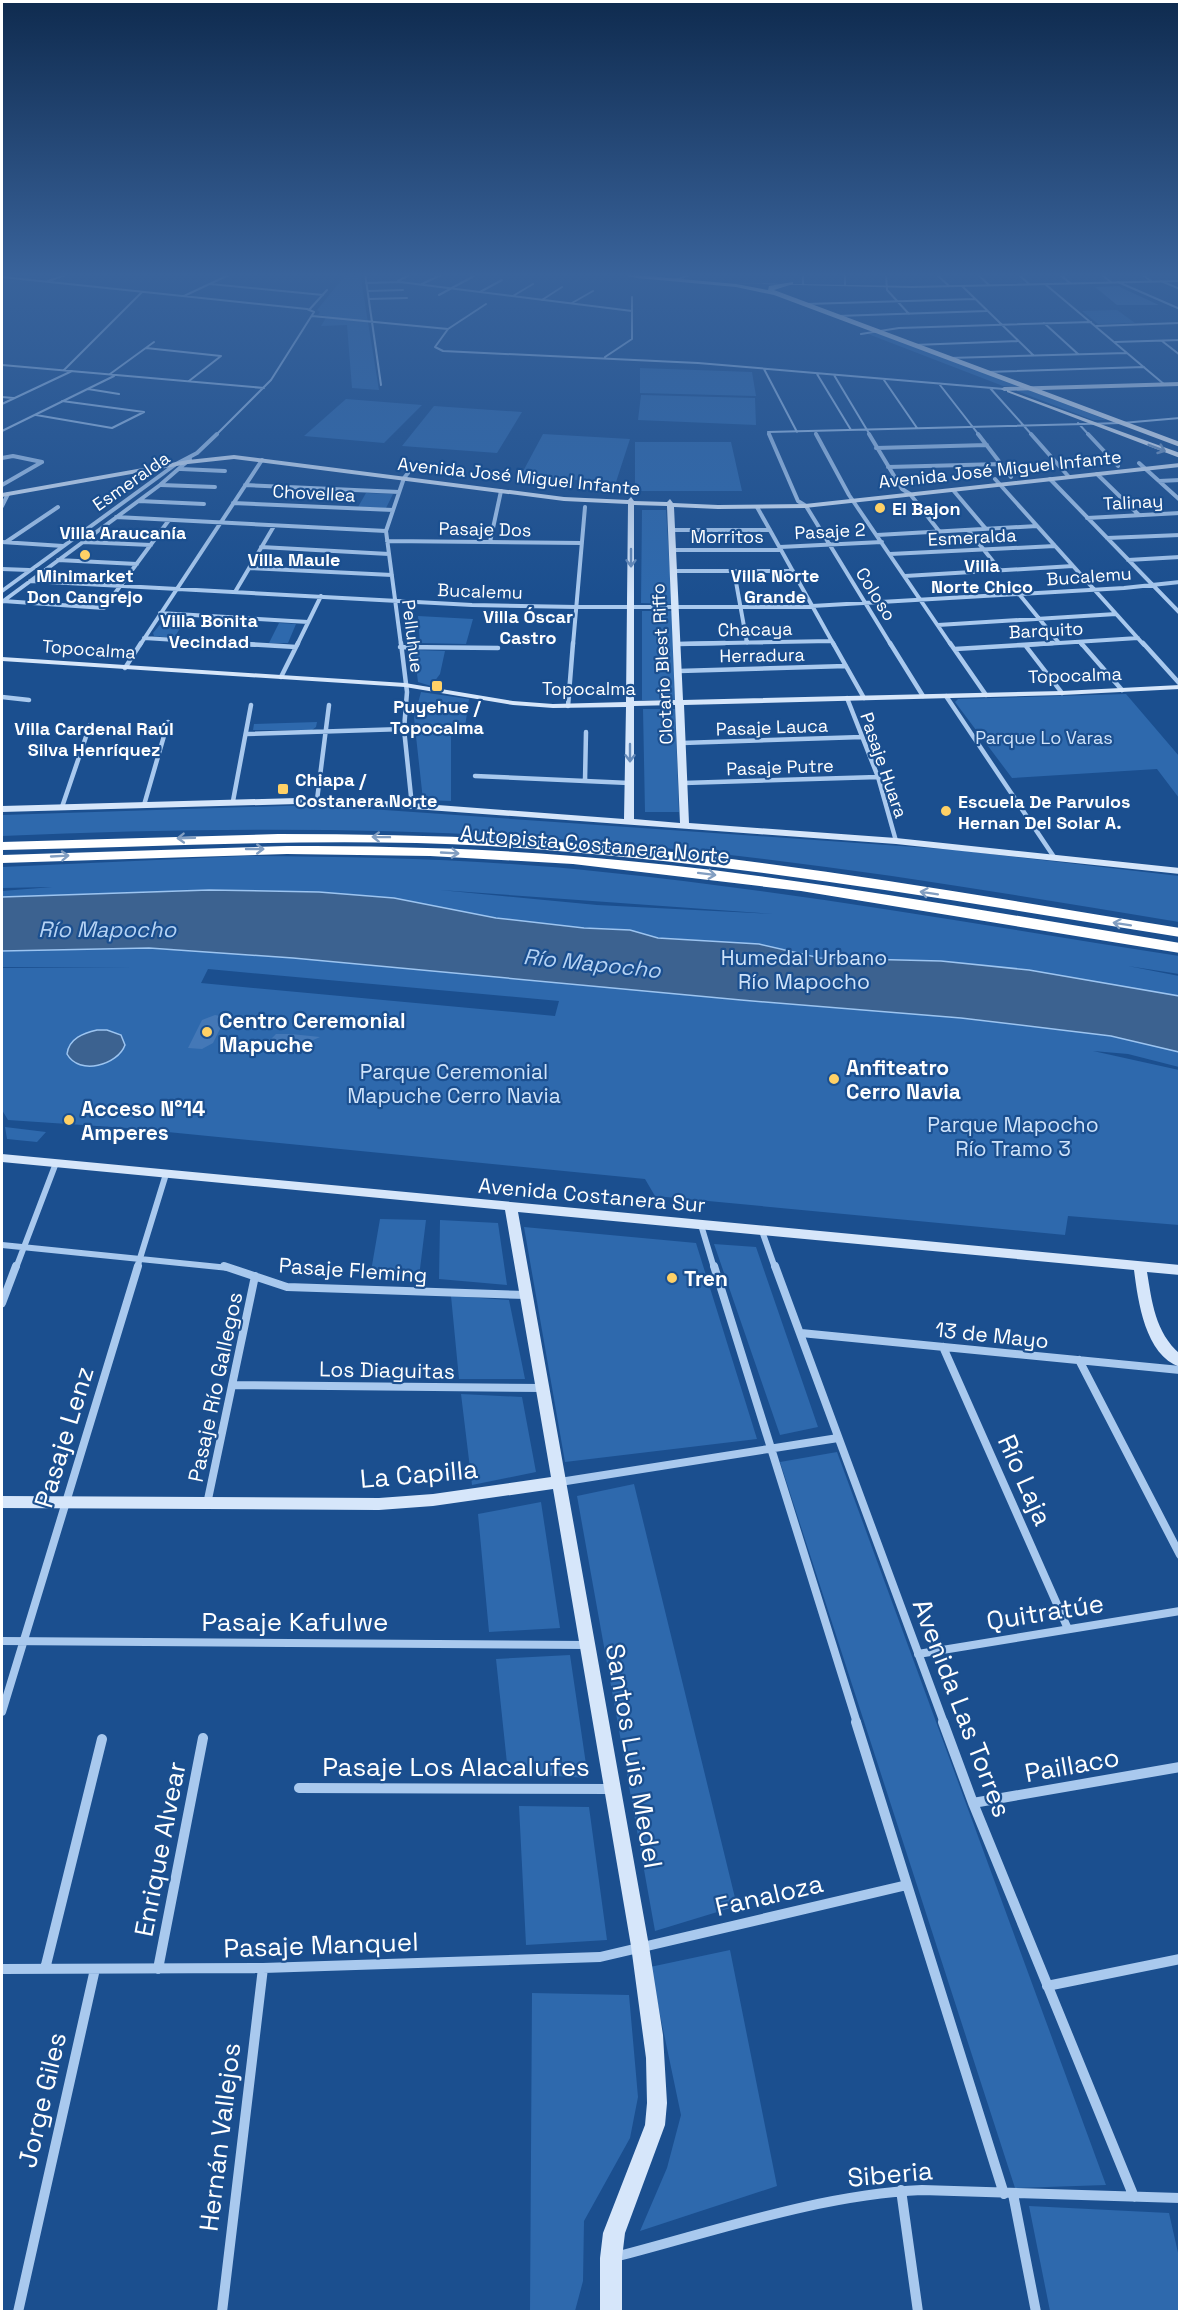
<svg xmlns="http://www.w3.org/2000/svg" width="1181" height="2313" font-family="'Space Grotesk',sans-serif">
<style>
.green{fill:#2e69ad;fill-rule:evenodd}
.water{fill:#3c6290;stroke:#9cc4f0;stroke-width:1.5}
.building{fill:#4478b7}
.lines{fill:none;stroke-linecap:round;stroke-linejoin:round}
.street-far5{stroke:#a9c9ee;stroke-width:2}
.street-far4{stroke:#a9c9ee;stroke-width:4}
.street-far3{stroke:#a9c9ee;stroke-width:4.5}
.street-far2{stroke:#a9c9ee;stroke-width:6}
.street-far1{stroke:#a9c9ee;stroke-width:8}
.street{stroke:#a9c9ee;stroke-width:10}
.secondary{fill:#d6e6fa;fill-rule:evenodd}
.primary{fill:#f0f6ff;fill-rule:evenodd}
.highway{fill:#fff;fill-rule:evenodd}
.oneway{stroke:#7b9ac1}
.oneway2{stroke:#668bba}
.oneway3{stroke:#829ec1}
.poi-dot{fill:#ffd166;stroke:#1b4f8f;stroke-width:2}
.labels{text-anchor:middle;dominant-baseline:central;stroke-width:4.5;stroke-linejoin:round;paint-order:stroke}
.far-street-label{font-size:18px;fill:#fff;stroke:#1b4f8f}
.far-poi-label{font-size:18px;font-weight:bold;fill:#fff;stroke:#1b4f8f;text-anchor:start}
.far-neighbourhood-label{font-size:18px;font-weight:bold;fill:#fff;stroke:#1b4f8f}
.far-park-label{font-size:18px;fill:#cfe3fa;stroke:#1b4f8f}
.street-label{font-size:21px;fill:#fff;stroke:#1b4f8f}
.park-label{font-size:21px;fill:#cfe3fa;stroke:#1b4f8f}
.poi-label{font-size:21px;font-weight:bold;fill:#fff;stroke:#1b4f8f;text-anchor:start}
.water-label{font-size:22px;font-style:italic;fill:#b5d3f5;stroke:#1b4f8f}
.near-street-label{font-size:26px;fill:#fff;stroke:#1b4f8f}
</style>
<rect width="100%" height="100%" fill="#1b4f8f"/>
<path class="green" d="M347,273H360L379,390L352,388L347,325L321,326L327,316L318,315L320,312L317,310Z
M1117,310L1135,323L1098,324L1082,311Z
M876,333L1020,386H1003L868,334Z
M640,368L752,372L756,396L640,393Z
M1017,391H1031L1107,420H1093Z
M641,395L755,398L756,425L638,420Z
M346,399L422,405L384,443L304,436Z
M434,406L522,412L497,453L402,446Z
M543,434L630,439L616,482L520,477Z
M635,442H731L742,491H635Z
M366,493L393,494L386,508L358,507Z
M642,510H666L672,604L641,603Z
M642,611H672L675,700H642Z
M167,616L187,617L174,638L154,636L153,633Z
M418,616L473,619L466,644L420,643Z
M279,623L296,624L288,643H269Z
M414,650L445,651L440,674L431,686L418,682Z
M421,692L469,699L465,727L451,728V801L423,800L414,718Z
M1126,694L1179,756V798L1157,769L1012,778L955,702L958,699Z
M643,709H675L679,812H645Z
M317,722L316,727L312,730H253L254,724Z
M313,805L957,850L1179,876V922C994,891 807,860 620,844C414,826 208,827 2,836V815Z
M244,856C363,857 484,859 603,872C796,892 988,926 1179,956V974L1128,966L1179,976V1067L1128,1054L1093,1051L1179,1070V1225L1068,1216L1065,1235L655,1196L645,1179L127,1128L8,1120L2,1110V968L133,967H2V891L52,887L2,888V867ZM440,890L774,914L597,905ZM208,969L559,1001L555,1016L201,983Z
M5,1127L46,1132L37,1142L7,1139Z
M380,1219L426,1220L419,1277H370Z
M440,1220L498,1223L507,1285L439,1279Z
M524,1227L696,1243L757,1439L565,1462Z
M714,1244L756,1247L818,1427L780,1435Z
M451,1296L509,1300L525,1379H459Z
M461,1394L522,1397L536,1472L472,1485Z
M837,1452L1106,2185L1015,2188L780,1462Z
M634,1484L737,1906L655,1931L577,1496Z
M541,1502L560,1628L489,1632L478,1514Z
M570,1655L588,1778L508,1773L496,1659Z
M519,1806L589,1807L607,1940L526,1945Z
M730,1950L777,2186L640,2231L667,2168L681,2115L650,1967Z
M532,1993L629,1995L638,2097L630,2138L584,2221L583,2281L575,2311H530Z
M1029,2206L1169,2213L1179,2257V2311H1050Z"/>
<path class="water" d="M209,890L319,892L394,898L496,918L584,928L630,930L658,938L759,944L820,958L941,961L1029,970L1179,996V1052L1111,1036L961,1018L741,1000L293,958L149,948L2,951V897Z
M97,1030H107L121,1035L125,1045C118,1065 79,1076 67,1054C69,1038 84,1033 97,1030Z"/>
<path class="building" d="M1119,286L1122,288L1159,305H1117L1095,287Z
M215,1015L226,1017L213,1043L202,1049L188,1048L202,1020Z
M276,1034H291L320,1037L293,1049L263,1047Z"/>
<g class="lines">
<path class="street-far5" d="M365,273L381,385
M803,273V284
M845,273V285
M886,273L887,290L909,314
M935,273L949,286
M976,273L989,285
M1017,273L1029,284
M1058,273L1070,283
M1099,273L1111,282
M1140,273L1151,281
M2,277L307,309L314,312L271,380L216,435
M675,280L696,273
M48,281L72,273
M398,281L413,273
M1161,281L1180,289
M1118,282L1180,309
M366,283L400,282L632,311
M210,284L323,295
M422,284L445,273
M1045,284L1165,385
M962,286L1033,355
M368,291L403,290
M480,292L502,280
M439,295L474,276
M184,296L233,273
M513,296L533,284
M369,299L407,298
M542,300L562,287
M572,303L593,291
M806,304L975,299
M309,310L327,290
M312,316L448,329L435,347L443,351L698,363L1004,389
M837,316L987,311
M1044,323L1078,354
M1096,326L1180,323
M448,329L486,304
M861,334L899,328L1091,322
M1162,341L1180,355
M1115,342L1180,340
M914,345L1018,341
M146,348L221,356
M605,357L632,339V297
M949,358L1127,353
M2,365L264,388
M764,369L797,432
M64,370L142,292
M987,372L1144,367
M110,374L154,342
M817,374L851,430
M834,375L870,435
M884,380L917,428
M189,381L221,356
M940,385L979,435
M990,388L1032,435
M88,389L119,394
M2,397L13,398
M62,401L144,412
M2,404L72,371
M36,415L112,428L144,412
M1078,423L1089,435
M2,431L114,376
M815,431L817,435
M769,435L768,432L1122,423L1180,418"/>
<path class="street-far4" d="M769,434L798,501L806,506L891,645
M816,434L849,495L951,645
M869,434L902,489L910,494L939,531
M978,434L1011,477
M1031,434L1069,477
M1088,434L1118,466
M876,448L987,445
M2,458L13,456L42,462
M1139,463L1180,500
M888,467L1001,464
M181,469L225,471
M1097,474L1139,515
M995,479L1144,645
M1050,479L1180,613
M1159,481L1180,480
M2,485L42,462
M161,485L215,487
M245,485L399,492
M953,490L986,529
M139,501L204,504
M233,503L393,510
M2,506L8,494
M757,507L834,645
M116,517L386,531
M1087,518L1180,513
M672,530H770
M968,530L1000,570
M877,535L1037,526
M1107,538L1180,535
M387,541L582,543
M2,542L63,546
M6,542L58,507
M83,542L151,545
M490,542L501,491
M261,547L389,554
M780,547L882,542
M673,550H781
M890,554L1055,546
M58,560L137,564
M1128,560L1180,557
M249,568L392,575
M2,569L29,570
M674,571H793
M734,571L747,643
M905,576L1073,566
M30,581L472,605L576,607H795L1124,588L1180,582
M2,591L176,464L197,453L217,434
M235,592L274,526
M1019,594L1059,643
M3,601L104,608L169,520
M2,602L160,485L190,459
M160,613L308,622
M938,625L1116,614
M144,638L255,645
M1080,642L1082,645
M678,644L832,641
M140,645L262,460
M297,645L321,596
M401,645L386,531L404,478L408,473
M573,645L585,507
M1028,645L1138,638"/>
<path class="street-far3" d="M230,643L296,647
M401,643L407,692L404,729L412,806
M833,643L864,698
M890,643L923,696
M950,643L986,695
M1081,643L1122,690
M1143,643L1180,684
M678,644L725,643
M1025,645L1062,693
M400,647L498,648
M955,649L1053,643
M125,668L141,643
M679,671L846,666
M281,677L298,643
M946,696L1054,857
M2,697L29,700
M847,698L878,777L896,841
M568,706L573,643
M246,734L404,729
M682,743L862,737
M475,776L629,783
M585,781L586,732
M684,783L878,777
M317,800L329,705
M233,801L251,705
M144,805L168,722
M62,807L90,725"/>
<path class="street-far2" d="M701,1225L714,1268
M762,1231L775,1268
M2,1245L229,1268
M16,1268L56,1163
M137,1268L166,1174"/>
<path class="street-far1" d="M224,1266L287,1287L526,1295
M714,1266L857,1723
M775,1266L944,1723
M2,1303L16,1266
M801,1333L1180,1370
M943,1347L1068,1629
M1079,1360L1180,1555
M232,1385L543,1388
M560,1482L838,1438
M207,1504L255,1276
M2,1641L587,1645
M918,1654L1180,1611
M2,1712L138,1266"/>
<path class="street" d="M856,1722L1004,2194
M943,1722L973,1803L1134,2197
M299,1788L612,1789
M973,1803L1180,1767
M2,1969L263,1968L600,1957L907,1885
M45,1969L102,1739
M158,1969L203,1738
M1047,1986L1180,1959
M901,2190L918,2312
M1013,2194L1036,2312
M615,2257C716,2231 818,2195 922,2190L1180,2198
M18,2312L95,1969
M222,2312L263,1968"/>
<path class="secondary" d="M1180,280V282L912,288L723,283L912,286Z
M1180,382V386L1004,391L1001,389L1004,387Z
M234,455L564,497L628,500L631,497L634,501L667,502L670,499L673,503L718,505L805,504L1180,463V467L805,508L718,509L674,507L683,700L1062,691L1180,685V689L1062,695L684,705L689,823L896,838L1180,868V874L896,844L332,803L2,812V806L332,797L624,819L626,707L553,708L513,705L405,687L2,661V657L405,683L513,701L553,704L626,702L628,504L564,501L234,459L188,464L2,497V493L188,460ZM634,505L667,506L675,700L634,701ZM675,705L680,823L634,819V706Z
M2,1154L1180,1265V1275L1147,1272C1152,1302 1155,1332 1180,1354V1367C1145,1355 1138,1301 1134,1270L518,1212L649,1946L663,2035L667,2103L665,2125L625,2233L622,2258V2312H600V2258L603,2233L645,2125L647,2103L646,2058L631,1946L553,1489L433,1506L379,1510L2,1508V1496L379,1498L433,1494L551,1477L505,1210L2,1162Z"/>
<path class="primary" d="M615,273L736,284L768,290L769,286L793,282V284L774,290L1180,442V447L774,295L736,287L637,278Z
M1007,390L1180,453V458L1007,392Z"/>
<path class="highway" d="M278,834C397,834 515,837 633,848C817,866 998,899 1180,928V937C950,900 722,860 489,846C327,837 164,847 2,850V842Z
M287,846C383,846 478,848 573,856C777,872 978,910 1180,943V953L801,891L573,864L430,856L287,854L2,863V855Z"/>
</g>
<defs><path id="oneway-shaft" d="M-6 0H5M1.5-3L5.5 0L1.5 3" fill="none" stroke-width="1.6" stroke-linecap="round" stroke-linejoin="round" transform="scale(1.5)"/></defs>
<use class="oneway" href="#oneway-shaft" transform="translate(1157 448) rotate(21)"/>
<g class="oneway2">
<use href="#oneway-shaft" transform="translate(631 558) rotate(90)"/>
<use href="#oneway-shaft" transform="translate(630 753) rotate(90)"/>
</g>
<g class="oneway3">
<use href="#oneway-shaft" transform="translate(381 837) rotate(-179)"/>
<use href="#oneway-shaft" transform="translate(186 838) rotate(178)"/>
<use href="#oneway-shaft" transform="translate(255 849)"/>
<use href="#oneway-shaft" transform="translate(450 853) rotate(3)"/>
<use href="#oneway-shaft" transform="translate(60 856) rotate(-3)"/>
<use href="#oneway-shaft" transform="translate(707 874) rotate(7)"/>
<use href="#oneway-shaft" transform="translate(929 893) rotate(-171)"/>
<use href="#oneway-shaft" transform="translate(1122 924) rotate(-171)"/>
</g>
<linearGradient id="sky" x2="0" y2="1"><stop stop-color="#0f2b4f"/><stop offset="0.46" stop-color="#39639b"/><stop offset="1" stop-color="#39639b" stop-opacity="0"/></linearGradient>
<rect width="1181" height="597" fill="url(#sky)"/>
<g class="poi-dot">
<circle cx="880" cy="508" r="6"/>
<circle cx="85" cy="555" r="6"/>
<rect x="431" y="680" width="12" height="12" rx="3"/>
<rect x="277" y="783" width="12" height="12" rx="3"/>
<circle cx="946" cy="811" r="6"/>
<circle cx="207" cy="1032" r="6"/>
<circle cx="834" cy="1079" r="6"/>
<circle cx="69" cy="1120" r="6"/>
<circle cx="672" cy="1278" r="6"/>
</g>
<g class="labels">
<g class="far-street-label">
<text transform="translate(1000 469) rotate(-6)">Avenida José Miguel Infante</text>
<text transform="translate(519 476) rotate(6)">Avenida José Miguel Infante</text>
<text transform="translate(131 481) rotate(-35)">Esmeralda</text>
<text transform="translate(314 493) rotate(3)">Chovellea</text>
<text transform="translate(1133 502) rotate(-3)">Talinay</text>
<text transform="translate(485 529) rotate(1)">Pasaje Dos</text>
<text transform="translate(830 531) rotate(-3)">Pasaje 2</text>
<text x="727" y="536">Morritos</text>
<text transform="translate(972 537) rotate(-3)">Esmeralda</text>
<text transform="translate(1089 576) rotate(-4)">Bucalemu</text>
<text transform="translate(480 591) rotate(2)">Bucalemu</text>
<text transform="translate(876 594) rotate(58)">Coloso</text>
<text transform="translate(755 629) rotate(-1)">Chacaya</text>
<text transform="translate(1046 630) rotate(-3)">Barquito</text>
<text transform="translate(413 636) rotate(83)">Pelluhue</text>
<text transform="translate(89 649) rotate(4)">Topocalma</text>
<text transform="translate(762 655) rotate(-1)">Herradura</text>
<text transform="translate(662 664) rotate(-93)">Clotario Blest Riffo</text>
<text transform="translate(1075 675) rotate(-2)">Topocalma</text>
<text x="589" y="688">Topocalma</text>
<text transform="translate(772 727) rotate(-2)">Pasaje Lauca</text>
<text transform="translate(884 765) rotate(71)">Pasaje Huara</text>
<text transform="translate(780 767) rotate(-2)">Pasaje Putre</text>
</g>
<g class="far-poi-label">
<text x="892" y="508">El Bajon</text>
<text x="85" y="575" text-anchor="middle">Minimarket<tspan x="85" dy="21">Don Cangrejo</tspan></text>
<text x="437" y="706" text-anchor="middle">Puyehue /<tspan x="437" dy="21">Topocalma</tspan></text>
<text x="295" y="779">Chiapa /<tspan x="295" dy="21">Costanera Norte</tspan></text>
<text x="958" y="801">Escuela De Parvulos<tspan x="958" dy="21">Hernan Del Solar A.</tspan></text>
</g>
<g class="far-neighbourhood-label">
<text x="123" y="532">Villa Araucanía</text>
<text x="294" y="559">Villa Maule</text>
<text x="982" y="565">Villa<tspan x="982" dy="21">Norte Chico</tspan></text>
<text x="775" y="575">Villa Norte<tspan x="775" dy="21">Grande</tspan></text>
<text x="528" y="616">Villa Óscar<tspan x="528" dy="21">Castro</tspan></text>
<text x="209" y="620">Villa Bonita<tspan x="209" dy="21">Vecindad</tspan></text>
<text x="94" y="728">Villa Cardenal Raúl<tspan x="94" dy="21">Silva Henríquez</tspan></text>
</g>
<g class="far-park-label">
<text x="1044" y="737">Parque Lo Varas</text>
</g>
<g class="street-label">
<text transform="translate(595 844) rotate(5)">Autopista Costanera Norte</text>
<text transform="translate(592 1195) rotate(5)">Avenida Costanera Sur</text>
<text transform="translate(353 1270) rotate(4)">Pasaje Fleming</text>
<text transform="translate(992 1335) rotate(6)">13 de Mayo</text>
<text transform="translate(387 1370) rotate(1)">Los Diaguitas</text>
<text transform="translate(215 1387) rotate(-78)">Pasaje Río Gallegos</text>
</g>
<g class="park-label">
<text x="804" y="957">Humedal Urbano<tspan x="804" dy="24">Río Mapocho</tspan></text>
<text x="454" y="1071">Parque Ceremonial<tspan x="454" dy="24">Mapuche Cerro Navia</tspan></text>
<text x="1013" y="1124">Parque Mapocho<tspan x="1013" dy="24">Río Tramo 3</tspan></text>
</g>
<g class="poi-label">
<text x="219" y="1020">Centro Ceremonial<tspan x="219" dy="24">Mapuche</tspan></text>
<text x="846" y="1067">Anfiteatro<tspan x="846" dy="24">Cerro Navia</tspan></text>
<text x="81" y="1108">Acceso N°14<tspan x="81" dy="24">Amperes</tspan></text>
<text x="684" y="1278">Tren</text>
</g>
<g class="water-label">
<text x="107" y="929">Río Mapocho</text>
<text transform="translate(592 963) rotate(6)">Río Mapocho</text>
</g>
<g class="near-street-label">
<text transform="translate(64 1437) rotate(-73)">Pasaje Lenz</text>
<text transform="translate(419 1474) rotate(-5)">La Capilla</text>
<text transform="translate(1025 1480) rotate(66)">Río Laja</text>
<text transform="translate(1045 1612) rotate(-9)">Quitratúe</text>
<text x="295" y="1622">Pasaje Kafulwe</text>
<text transform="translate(962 1708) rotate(69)">Avenida Las Torres</text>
<text transform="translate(634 1756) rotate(80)">Santos Luis Medel</text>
<text transform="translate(1072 1765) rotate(-10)">Paillaco</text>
<text x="456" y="1767">Pasaje Los Alacalufes</text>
<text transform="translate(160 1849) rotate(-79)">Enrique Alvear</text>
<text transform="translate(769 1895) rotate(-13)">Fanaloza</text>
<text transform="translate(321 1945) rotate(-2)">Pasaje Manquel</text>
<text transform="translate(42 2100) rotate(-77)">Jorge Giles</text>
<text transform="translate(220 2137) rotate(-83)">Hernán Vallejos</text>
<text transform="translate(890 2174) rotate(-5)">Siberia</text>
</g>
</g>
<rect width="1181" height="2313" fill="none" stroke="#ffffff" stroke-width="6"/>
</svg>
